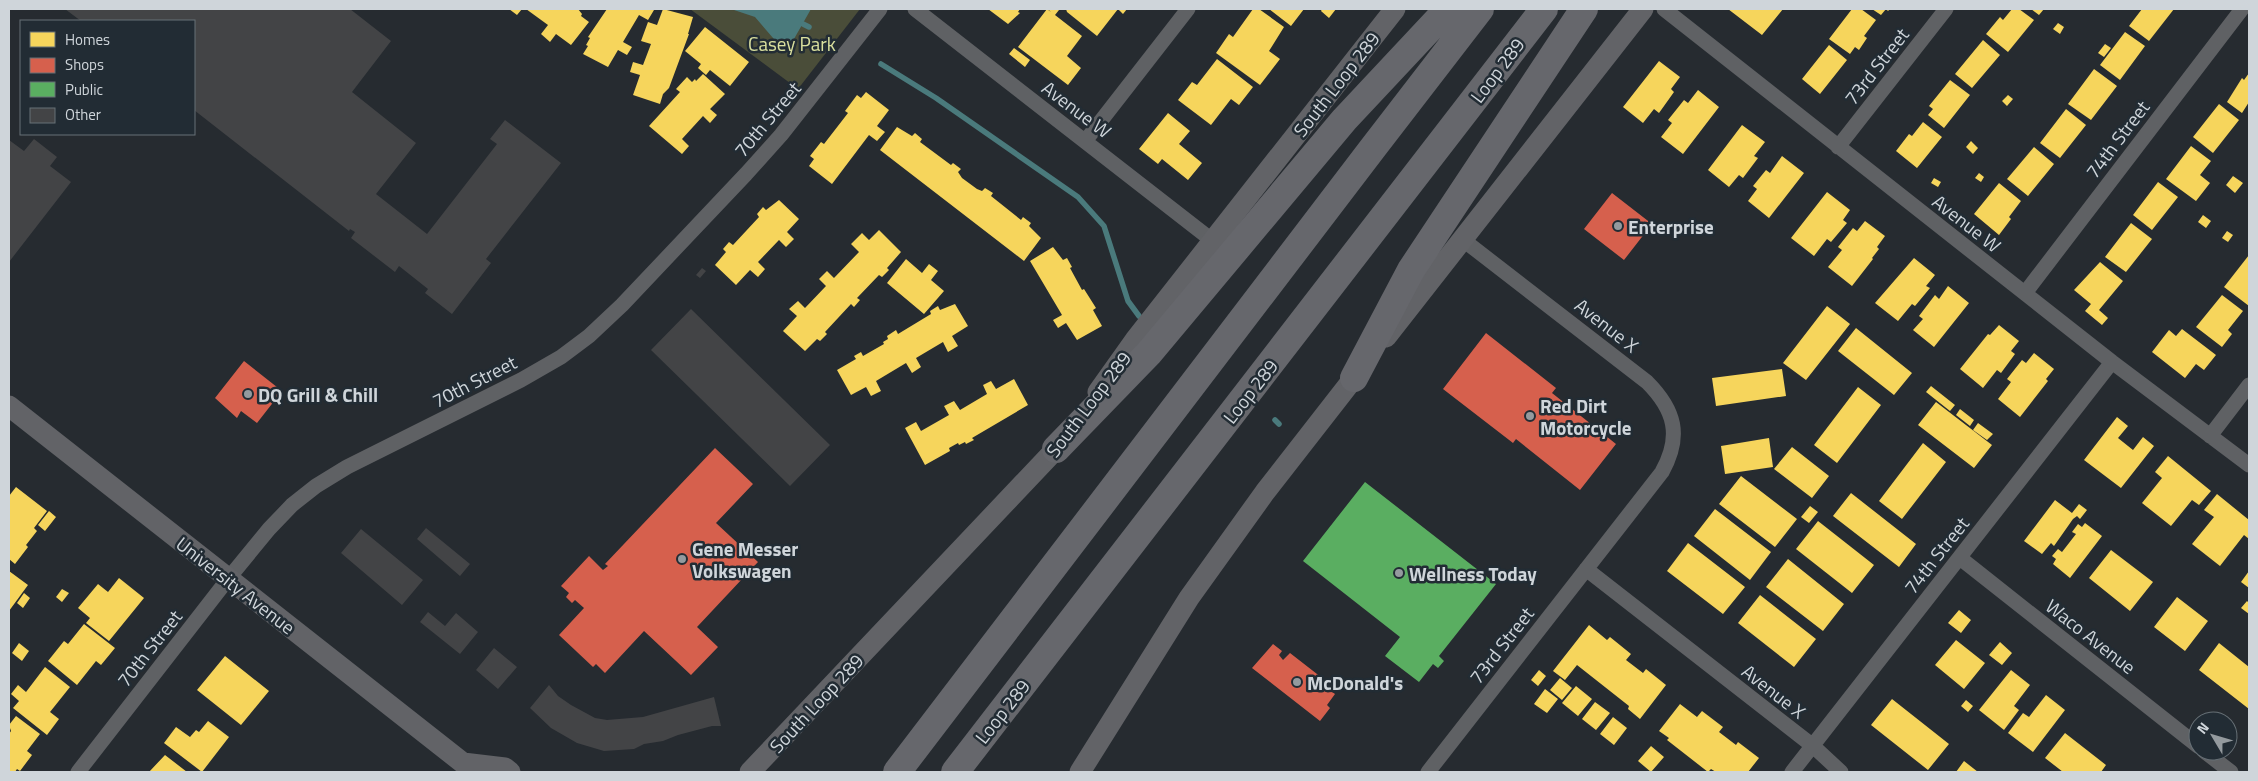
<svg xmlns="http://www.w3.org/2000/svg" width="2258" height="781" font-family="'Titillium Web',sans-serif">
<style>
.green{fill:#4a4d39}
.water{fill:#4a7a7c}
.homes{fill:#f6d55c}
.shops{fill:#d6604d}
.public{fill:#5aae61}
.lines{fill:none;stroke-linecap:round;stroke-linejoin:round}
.stream{stroke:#4a7a7c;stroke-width:5.5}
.building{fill:#434446}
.street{stroke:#5f6164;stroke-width:15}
.secondary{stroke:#626367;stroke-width:21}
.highway{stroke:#66676c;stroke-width:28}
.poi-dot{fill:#949a9e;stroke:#222c34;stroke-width:2}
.labels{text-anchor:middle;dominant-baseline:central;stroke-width:5;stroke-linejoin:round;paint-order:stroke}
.park-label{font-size:19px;fill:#dae09e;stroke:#222c34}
.street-label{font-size:19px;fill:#cfd5da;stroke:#222c34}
.poi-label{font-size:19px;font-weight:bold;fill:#cfd5da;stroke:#222c34;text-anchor:start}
</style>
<rect width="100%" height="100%" fill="#262b30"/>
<path class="green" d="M690,9H860L798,89Z"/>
<path class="water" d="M731,9H811L786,53L755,17Z"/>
<path class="homes" d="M509,9H522L517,15Z
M526,9H578L582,14L581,16L589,22L571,45L556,34L550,42L541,34L548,25Z
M607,9L654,10L648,20L639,15L623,42L632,47L627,55L618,50L608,67L583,54L588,46L586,45L590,38L588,37Z
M663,9L693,17L688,34H689L669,88L663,94L660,104L633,95L640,75L630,72L633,62L643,65L651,44L641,41L648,22L657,25Z
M988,9H1020L1018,12L1020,13L1008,24Z
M1047,9L1051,12L1048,9H1057L1059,10L1055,15L1082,36L1067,56L1081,68L1068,85L1018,47Z
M1066,9H1127L1123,14L1118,9L1097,36L1067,12Z
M1253,9H1259L1284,27L1269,51L1280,59L1260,85L1216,53L1229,34L1233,37Z
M1269,9H1304L1291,26Z
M1322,9H1336L1329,18L1321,11Z
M1728,9H1783L1762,35Z
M1852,9H1861L1876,20L1864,36L1867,38L1859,50L1855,47L1850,54L1829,39Z
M1872,9H1890L1888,11L1886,9L1881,15Z
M2012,9H2019L2034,20L2008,52L1986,34L2000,17L2003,20Z
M2031,9H2044L2039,15Z
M2142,9H2174L2149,41L2129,26Z
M2058,23L2064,27L2060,34L2053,29Z
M705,27L749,62L730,86L710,70L706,75L698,68L701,64L685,51Z
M2125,32L2145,46L2120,80L2100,65Z
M1983,40L2000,55L1972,88L1955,74Z
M2105,44L2111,48L2104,57L2098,53Z
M1829,45L1847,60L1820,94L1802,79Z
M1014,48L1030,60L1025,67L1009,54Z
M1217,59L1253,87L1239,105L1231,99L1211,125L1178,100L1192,82L1197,85Z
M1659,61L1680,77L1671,89L1674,92L1659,113L1654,109L1643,123L1623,107Z
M2094,69L2117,86L2091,120L2068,104Z
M2249,73V102L2242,113L2227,102L2242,78L2244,80Z
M703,74L725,94L710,109L717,115L710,123L703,116L682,139L689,146L682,154L649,126L680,92L676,89L687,77L692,82L695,79L696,81Z
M1950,80L1970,95L1944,128L1928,115L1933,109L1929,106Z
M1698,90L1719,107L1683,154L1661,137L1672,123L1668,120L1684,100L1688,103Z
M866,92L889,110L877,126L885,132L877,141L869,135L832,184L809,166L814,159L810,156L821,142L824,144L848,113L845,111L857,95L861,98Z
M2008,95L2013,99L2007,106L2002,101Z
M2219,104L2239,120L2213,153L2193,137Z
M2066,109L2086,125L2060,158L2040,143Z
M1168,113L1190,131L1179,144L1202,163L1188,180L1162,159L1158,164L1139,149Z
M1923,122L1942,137L1917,168L1896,151L1909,134L1912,136Z
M1742,125L1765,142L1754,156L1758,158L1743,178L1739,175L1729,187L1708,170Z
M897,127L912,136L915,133L922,139L920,142L951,165L953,163L961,169L958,172L962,178L977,189L982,191L985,188L993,193L991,196L1021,220L1023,217L1031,223L1029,226L1041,238L1024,261L880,150Z
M1971,141L1978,148L1973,154L1966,147Z
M2191,146L2211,161L2200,175L2210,183L2196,201L2166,179Z
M2034,147L2054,164L2028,196L2007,179Z
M1782,156L1804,173L1769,218L1748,201L1757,189L1753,186L1766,170L1770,173Z
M1979,173L1984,177L1981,182L1975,178Z
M2233,176L2243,183L2235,193L2226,185Z
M1934,178L1941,182L1938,187L1931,183Z
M2158,182L2178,197L2152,230L2133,215Z
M1999,183L2021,201L2009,217L2011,219L1999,235L1974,214Z
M1827,192L1850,210L1843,220L1847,223L1831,242L1827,239L1814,256L1791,238Z
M779,200L799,219L787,232L794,239L786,247L779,240L758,262L765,269L758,277L750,270L736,285L715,265L726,252L723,249L729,242L733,245L759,217L757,214L763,207L766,210Z
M2203,215L2211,221L2206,228L2198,222Z
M1865,221L1885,236L1877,247L1879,249L1872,258L1873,259L1852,286L1828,267L1842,250L1838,247L1853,228L1857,231Z
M2131,223L2152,239L2126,272L2105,257Z
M879,230L901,252L887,268L889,270L882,277L879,275L857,298L860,300L854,307L851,304L825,332L827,334L820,341L817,339L805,351L783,331L797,316L789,309L798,301L805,308L826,286L819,279L827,271L834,278L859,252L851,244L862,233L869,240Z
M2227,231L2233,235L2228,242L2222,238Z
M1053,247L1063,260L1067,258L1072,267L1070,268L1082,290L1084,289L1096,308L1093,310L1102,326L1077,340L1066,323L1058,328L1053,320L1062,315L1030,261Z
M2249,255V306L2224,287Z
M1914,258L1935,275L1926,286L1930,288L1915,306L1912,304L1898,321L1875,303Z
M906,259L922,273L929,264L938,271L931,280L944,291L924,314L887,283Z
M2100,262L2123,281L2099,310L2108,318L2102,325L2085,311L2091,304L2074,290Z
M1948,286L1969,303L1934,347L1913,330L1923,319L1919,316L1935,295L1939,299Z
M2222,295L2243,311L2228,330L2232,334L2222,347L2196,327Z
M955,304L968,326L952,336L958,346L948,352L943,342L916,358L921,367L912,373L906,363L876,381L881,391L871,396L866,387L851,395L837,370L856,359L854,356L861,352L863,356L884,344L883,342L888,339L887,336L896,330L898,334L931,314L930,311L938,306L940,310Z
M1827,306L1850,324L1806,380L1783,363Z
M1999,325L2019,341L2011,351L2015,354L2001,373L1997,370L1983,388L1960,369L1988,334L1990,335Z
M1856,328L1912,373L1894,395L1838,351Z
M2182,329L2216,355L2204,370L2196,364L2185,378L2152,352L2169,330L2176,336Z
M2034,353L2054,369L2046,379L2048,381L2020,417L1998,399L2011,382L2007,379L2022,360L2026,363Z
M1782,369L1786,396L1716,406L1712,378Z
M1014,379L1028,405L972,438L974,440L966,444L965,442L959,445L958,443L949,448L950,451L925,465L905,428L916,422L921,431L949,415L944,406L954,401L960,410L987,394L983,385L991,381L996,389Z
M1931,386L1955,405L1950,411L1926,392Z
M1858,387L1881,405L1837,463L1814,445Z
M1936,402L1992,445L1974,468L1918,425Z
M1960,409L1974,420L1970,426L1956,415Z
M2117,417L2128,426L2118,438L2133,450L2143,437L2154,446L2121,488L2084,460Z
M1978,423L1993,434L1987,440L1973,430Z
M1769,438L1773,467L1725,474L1721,446Z
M1923,443L1946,462L1902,519L1879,501Z
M1792,447L1829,476L1812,498L1774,469Z
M2168,456L2211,491L2199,505L2192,500L2171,526L2142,503L2162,478L2155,472Z
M1741,476L1797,519L1775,547L1719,504Z
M16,487L47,511L34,528L37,531L26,545L28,547L15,564L9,559V496Z
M1851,493L1916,544L1899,567L1833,516Z
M2217,494L2249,520V539L2244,535L2220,566L2192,544L2214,517L2204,510Z
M2055,500L2072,513L2079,504L2087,510L2080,519L2077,516L2073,519L2054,546L2051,543L2042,554L2024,541Z
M1810,506L1818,512L1809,523L1801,517Z
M1715,509L1771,552L1750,580L1694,536Z
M49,511L56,517L45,531L38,525Z
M1818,521L1874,565L1852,593L1796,549Z
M2085,523L2102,536L2070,578L2053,564L2056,559L2052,556L2058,549L2062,552L2076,534L2072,532L2078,524L2082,527Z
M1688,543L1745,587L1723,614L1667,571Z
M2111,550L2153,582L2130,611L2089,578Z
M1788,559L1844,604L1823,631L1766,587Z
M9,571L28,585L9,611Z
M2249,571V588L2241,582Z
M119,578L144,598L109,641L86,623L90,618L78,608L98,584L108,592Z
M62,589L69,593L62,602L56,597Z
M24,593L30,598L23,608L17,603Z
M1760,595L1816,639L1794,667L1738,623Z
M2177,597L2208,621L2185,651L2154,627Z
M2247,601L2249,603V614L2241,608Z
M1959,610L1971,620L1961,633L1948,623Z
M84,624L115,648L101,665L96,661L77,685L48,661L64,641L68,644Z
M1589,625L1607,640L1610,637L1631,654L1626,660L1643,673L1646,669L1666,685L1640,719L1628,709L1629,706L1577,665L1565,680L1553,671Z
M1956,640L1985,663L1964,689L1935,665Z
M2000,642L2012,653L2002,665L1989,655Z
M19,643L29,651L22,661L12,653Z
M2219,643L2249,667V709L2199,670Z
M225,656L269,691L241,725L197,690Z
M45,667L70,687L50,712L59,719L47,735L13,708L19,701L11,694L18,685L26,692Z
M1539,670L1546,676L1538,686L1531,680Z
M2011,670L2030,685L2014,706L2019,710L2004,730L1979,710Z
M1560,678L1572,688L1562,700L1550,690Z
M1576,686L1592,699L1578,716L1562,703Z
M1545,689L1558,699L1547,713L1534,704Z
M2046,695L2065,710L2033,752L2008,733L2023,713L2029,717Z
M1892,699L1949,744L1928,770L1871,725Z
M1966,700L1973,706L1968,712L1961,706Z
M1595,702L1610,713L1596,730L1582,719Z
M1680,704L1697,717L1702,711L1723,727L1719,732L1736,745L1738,742L1759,758L1748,772H1716L1711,769L1708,772L1667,740L1669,738L1659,731Z
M16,716L40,734L27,751L32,755L20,771L17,769L15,772H9V734L11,731L9,725Z
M1613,717L1627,728L1614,745L1600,734Z
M208,721L229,737L202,772L164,743L176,727L190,737L196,730L199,732Z
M2065,733L2106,765L2101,772H2063L2045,758Z
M1651,746L1664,757L1651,772L1638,761Z
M165,755L187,772H149Z
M1964,761L1978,772H1956Z"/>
<path class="shops" d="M1612,193L1652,224L1624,260L1584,229Z
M1486,333L1556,388L1552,393L1616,444L1580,490L1516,439L1513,443L1443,389Z
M244,361L282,391L257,423L241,411L237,418L215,398Z
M715,448L753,484L716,523L758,562L697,627L718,647L691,675L644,631L605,673L596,664L593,667L559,635L584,608L575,600L572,603L566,597L569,593L561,586L589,556L603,570L608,566L605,564Z
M1273,644L1282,651L1279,655L1283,660L1290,653L1326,681L1324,686L1335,694L1327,705L1330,708L1320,721L1252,668Z"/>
<path class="public" d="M1365,482L1496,584L1439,656L1444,661L1438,668L1433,664L1419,682L1385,656L1400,637L1303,561Z"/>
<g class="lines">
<path class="stream" d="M803,24L809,27
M881,64L936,98L1078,197L1104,226L1128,301L1139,316
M1275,420L1279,424"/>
</g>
<path class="building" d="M65,9H350L391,41L352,92L416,143L376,194L427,234L497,144L490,139L505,120L561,163L486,259L491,263L452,314L425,293L428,289L399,266L395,272L351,238L355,232L350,229L349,231L194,110V21H81Z
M34,139L57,157L50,166L71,182L9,262V140L24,151Z
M702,268L706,271L700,278L696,275Z
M691,309L830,445L790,486L651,350Z
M426,528L470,564L460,576L417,539Z
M361,529L423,580L402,605L341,553Z
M428,612L445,626L456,613L478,632L460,654L420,622Z
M494,648L517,667L498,689L476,670Z
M549,685L558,696L571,705L595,718L607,720L643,717L714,697L721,726H712L678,735L663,741L644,744L634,749L604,751L577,743L551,728L530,708Z"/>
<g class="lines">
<path class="street" d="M915,9L1213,241
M1664,9L2112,362L2249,465
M1086,140L1188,9
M1838,147L1946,9
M2025,293L2242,9
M2210,436L2249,385
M1960,558L2198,746
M1586,569L1813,746L1841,772
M2204,751L2231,772
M78,772L228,579L269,529L292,505L316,486L347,467L521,380L561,357L589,336L622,305L746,174L781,135L880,9
M1428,772L1662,472C1682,436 1675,410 1647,382L1462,239
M1792,772L2112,362"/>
<path class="secondary" d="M1386,337L1643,9
M1098,392L1135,340L1395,9
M9,406L463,763L468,772
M463,763L505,768L510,772
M750,772L1056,449L1065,436
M1080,772L1189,598L1265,492L1364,365"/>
<path class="highway" d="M1354,378L1411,270L1584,9
M1056,449L1149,353L1344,120L1448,9
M897,772C1092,518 1284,262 1480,9
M955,772L1544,9"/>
</g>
<g class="poi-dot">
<circle cx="1618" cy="226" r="5"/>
<circle cx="248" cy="394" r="5"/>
<circle cx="1530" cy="416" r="5"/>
<circle cx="682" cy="559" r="5"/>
<circle cx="1399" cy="573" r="5"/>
<circle cx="1297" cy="682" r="5"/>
</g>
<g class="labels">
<g class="park-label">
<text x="792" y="43">Casey Park</text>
</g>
<g class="street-label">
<text transform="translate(1876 66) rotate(-52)">73rd Street</text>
<text transform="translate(1497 70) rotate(-53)">Loop 289</text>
<text transform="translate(1336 84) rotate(-52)">South Loop 289</text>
<text transform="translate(1077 109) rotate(37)">Avenue W</text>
<text transform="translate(767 119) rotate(-50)">70th Street</text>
<text transform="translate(2117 139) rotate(-53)">74th Street</text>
<text transform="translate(1967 223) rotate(38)">Avenue W</text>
<text transform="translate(1607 325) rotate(38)">Avenue X</text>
<text transform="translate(474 381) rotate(-27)">70th Street</text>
<text transform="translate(1250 391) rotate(-52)">Loop 289</text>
<text transform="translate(1088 404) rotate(-53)">South Loop 289</text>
<text transform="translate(1936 555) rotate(-52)">74th Street</text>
<text transform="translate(236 585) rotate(38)">University Avenue</text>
<text transform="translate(2091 636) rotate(38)">Waco Avenue</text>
<text transform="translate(1501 645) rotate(-52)">73rd Street</text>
<text transform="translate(149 648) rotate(-52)">70th Street</text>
<text transform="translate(1774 691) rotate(38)">Avenue X</text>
<text transform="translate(816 703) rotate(-47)">South Loop 289</text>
<text transform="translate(1002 711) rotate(-52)">Loop 289</text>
</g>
<g class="poi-label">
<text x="1628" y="226">Enterprise</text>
<text x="258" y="394">DQ Grill &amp; Chill</text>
<text x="1540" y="405">Red Dirt<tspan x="1540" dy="22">Motorcycle</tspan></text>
<text x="692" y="548">Gene Messer<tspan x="692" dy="22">Volkswagen</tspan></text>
<text x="1409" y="573">Wellness Today</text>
<text x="1307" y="682">McDonald's</text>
</g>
</g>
<rect width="2258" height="781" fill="none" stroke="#cfd5da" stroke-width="20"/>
<rect x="20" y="20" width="175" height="115" fill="#222c34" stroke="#677076"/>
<rect x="30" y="32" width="25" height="15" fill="#f6d55c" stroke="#677076"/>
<text x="65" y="45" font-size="15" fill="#cfd5da">Homes</text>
<rect x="30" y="58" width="25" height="15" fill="#d6604d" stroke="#677076"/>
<text x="65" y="70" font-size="15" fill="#cfd5da">Shops</text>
<rect x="30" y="82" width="25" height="15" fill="#5aae61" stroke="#677076"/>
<text x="65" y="95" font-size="15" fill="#cfd5da">Public</text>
<rect x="30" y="108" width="25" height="15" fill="#434446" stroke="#677076"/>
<text x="65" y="120" font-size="15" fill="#cfd5da">Other</text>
<g transform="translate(2213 736) rotate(308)"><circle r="24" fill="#222c34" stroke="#677076"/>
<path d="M0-4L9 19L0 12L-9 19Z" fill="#949a9e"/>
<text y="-8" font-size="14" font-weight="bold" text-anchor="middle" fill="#cfd5da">N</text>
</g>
</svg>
